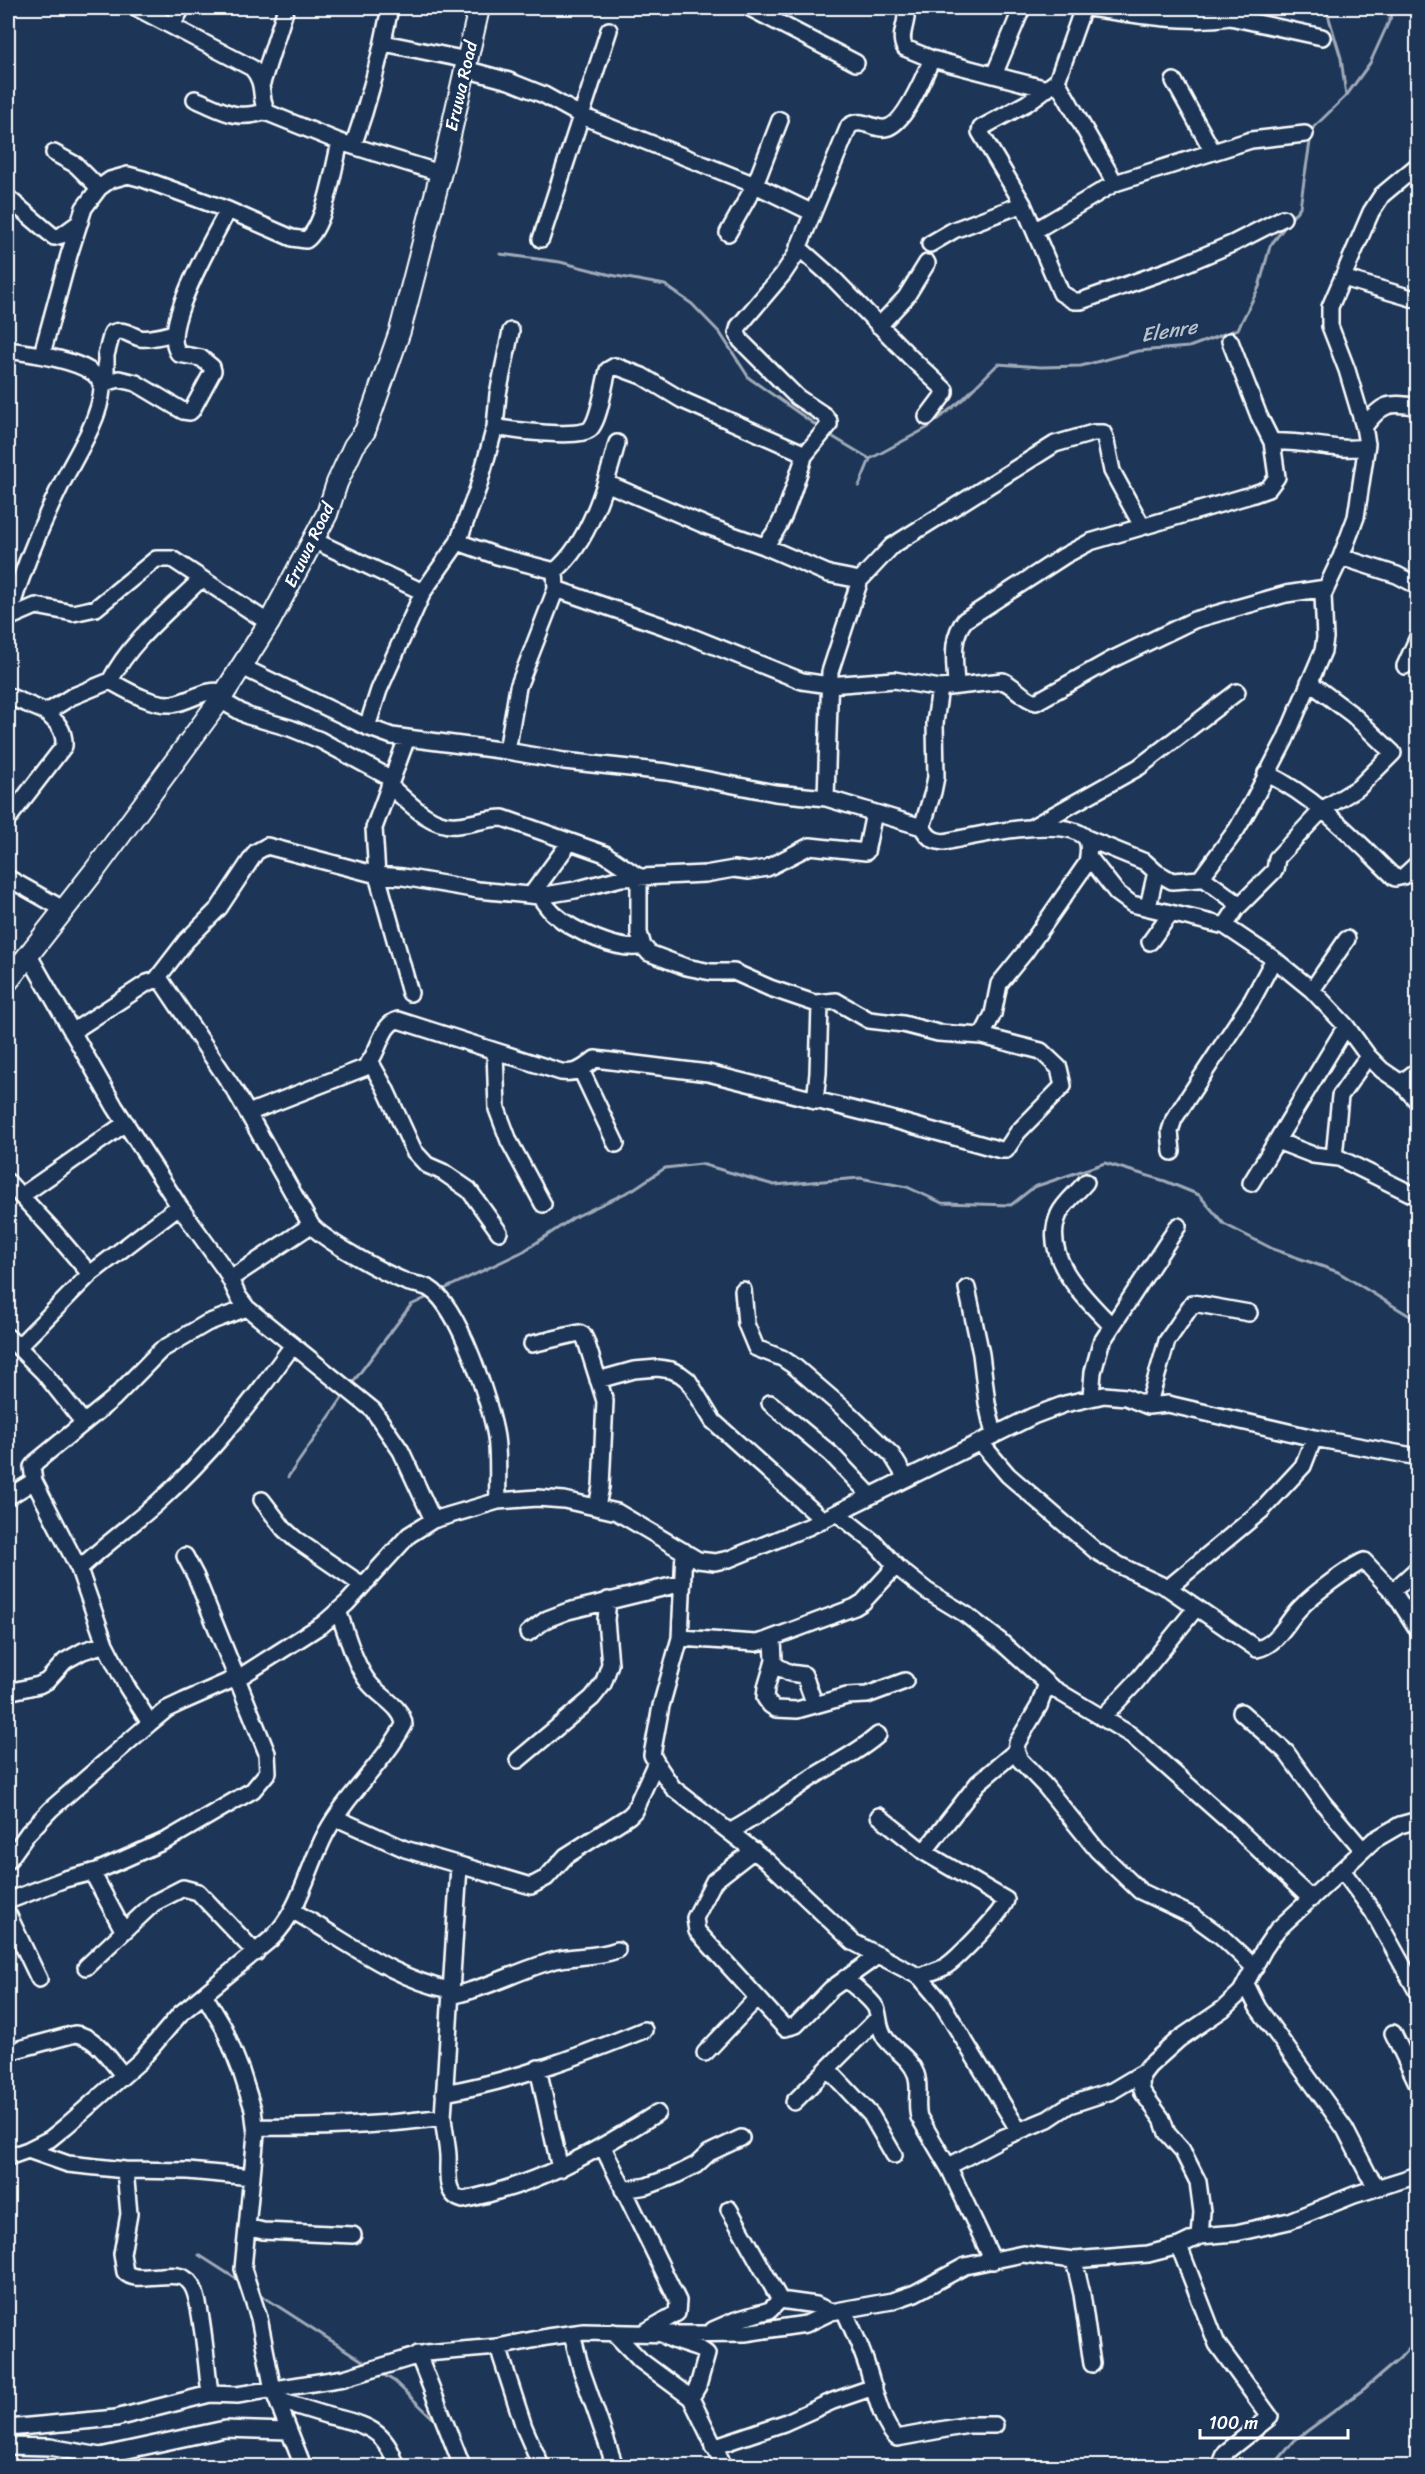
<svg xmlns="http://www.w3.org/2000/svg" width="1425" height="2474" font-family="Sriracha,sans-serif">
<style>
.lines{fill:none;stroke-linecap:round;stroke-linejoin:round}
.stream{stroke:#a0aab8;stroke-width:3}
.minor-casing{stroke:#fff;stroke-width:20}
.major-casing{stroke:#fff;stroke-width:24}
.minor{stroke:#1d3557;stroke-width:15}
.major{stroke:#1d3557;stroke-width:20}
.labels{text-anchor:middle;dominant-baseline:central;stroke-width:4.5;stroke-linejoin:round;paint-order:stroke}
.street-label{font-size:18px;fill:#fff;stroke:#1d3557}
.water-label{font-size:20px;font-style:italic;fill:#b8c0ca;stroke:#1d3557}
</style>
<rect width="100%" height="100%" fill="#1d3557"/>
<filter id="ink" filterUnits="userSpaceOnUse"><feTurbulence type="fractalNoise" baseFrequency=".0167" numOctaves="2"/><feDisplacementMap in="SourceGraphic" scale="12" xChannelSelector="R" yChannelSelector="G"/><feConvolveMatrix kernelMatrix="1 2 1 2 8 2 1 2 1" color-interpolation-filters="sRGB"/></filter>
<g filter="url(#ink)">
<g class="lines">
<path class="stream" d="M1326,8L1341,58L1346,96
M500,254L560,262L611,275L665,285L692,304L720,333L749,378L820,428
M828,434L870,459
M859,486L870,459L927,428L963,399L998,364L1041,367L1081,366L1138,351L1189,347L1238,329L1259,287L1270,246L1300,207L1312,129L1346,96L1370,63L1395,8
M438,1292L524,1251L573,1218L632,1190L665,1168L701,1164L774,1185L860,1178L907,1187L942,1203L1011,1205L1034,1187L1105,1163L1165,1181L1199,1195L1224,1224L1273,1249L1338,1272L1418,1321
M350,1386L411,1305L430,1296
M288,1477L345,1394
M199,2255L241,2282
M256,2292L369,2365
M379,2372L394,2381L438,2423
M1273,2466L1295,2440L1364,2389L1399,2359L1418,2338"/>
<g class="minor-casing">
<path id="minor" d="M137,8L252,68C267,84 258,100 268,113L340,142L440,173
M750,8L856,63
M905,8C910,21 897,35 905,48L932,59L1047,89
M1083,8L1057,81L1027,103L981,128L980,132L1023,204L1061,293L1074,301H1081L1180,266L1234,243L1283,218
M1088,8C1128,14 1190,24 1230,17L1235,8
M1230,17L1322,37
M172,25L182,8
M384,43L467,60
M465,69L509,81L544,95L582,116L755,185L811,212
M994,75L1022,8
M1057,81L1115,183
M1174,81L1213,152
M262,83L286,8
M195,99C222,110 236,122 266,111
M353,146C369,101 381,55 390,8
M54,153L76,165L99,188
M8,198L54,237L62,235L80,222
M1036,230L1115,183L1251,140L1305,134
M728,233L755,185L780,120
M541,239L609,30
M930,244L954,230L1023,204
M798,247L833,278L910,357L945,390V393L927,417
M1343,278L1418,300
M879,326L906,297L927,263
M8,350C29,353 85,360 98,378C100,381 102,386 102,390C99,423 72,461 58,491C38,532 21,574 8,618
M42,354L69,255L84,208L99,188L110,180L128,175L143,179L228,210L292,238L306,240C325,227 334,166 340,142
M106,382V355L112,333C124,328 129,335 140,338C149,340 165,335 174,333
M101,384L119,379L136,383L183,411L190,412L192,410L213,371L212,367L201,358L179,354C158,330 215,236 228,210
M495,427C511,430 583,440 591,428C600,417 604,384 608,370L615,366L642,376L682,400L801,452L804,456L802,464C792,491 785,525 764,546
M1364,427C1381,404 1389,401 1418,407
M1272,442C1304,440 1335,452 1366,447
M804,456L829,425V421L824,415L797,397L741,341L737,333L739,326L783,274L795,256L849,126C860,118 870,127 881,128C903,132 924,75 932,59
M606,483L707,526L764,546L829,574L860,580
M313,540L423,592
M458,542L497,556L555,571
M1341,557L1397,575L1418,586
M555,571C589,543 606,485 617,443
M556,589L680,632L802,681L829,685L894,680L940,688L1003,681C1015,686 1023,699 1036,702L1111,660L1194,620L1286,594L1326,588
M8,618L36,606L73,613L96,608L156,559H172L269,623
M1405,666L1418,637
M242,667L367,727L392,736L507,751L564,761L667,772L775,793L826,798L922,827C928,837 932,841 944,842C974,836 1062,815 1085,837C1091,844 1088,855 1087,863L1025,952L999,984L993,1014L982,1036
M110,681C128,691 151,705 172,704C190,702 208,686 225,693
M956,685C955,662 950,638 965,620L1064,556L1090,542L1251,495L1268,489L1277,477L1272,442L1259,416L1230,341
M8,696L44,711L52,709L71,697L110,681C131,640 169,611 201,579
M220,700L248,716L290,728L320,740L392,779
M367,727L379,690L423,592L458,542L478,488L495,427L498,394L511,331
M407,738L374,828L377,875L403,877L478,890L539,896L575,890L621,878L705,874L734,869L749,871L767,868L810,846L866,852L874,813
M507,751L518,687L556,589L555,571
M1266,773C1317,798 1355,839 1395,878L1404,876L1418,863
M389,785C407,801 431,828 457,825C473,824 487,818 503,818L605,854L639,877V933L643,946L649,953L686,967L711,972H734L770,988L820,1005L818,1073L815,1101
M826,798L830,672L860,580L892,546L1055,444L1093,433H1103L1105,437L1112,471L1142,526
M8,819L64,746C65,729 56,721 44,711
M922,827L933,792L936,777L935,723L940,688
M1032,827L1139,767L1237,692
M1086,838L1145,862L1156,872L1172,881L1200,879L1237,829L1252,803L1285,740L1323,651L1325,638L1323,595L1341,557L1356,517L1367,444L1364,427L1347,370L1330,326V307L1371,212L1382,195L1418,165
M1088,856L1117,893L1132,904L1225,926L1274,959L1312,990L1346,1026L1368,1056L1382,1070L1401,1083L1418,1102
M1202,877L1240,905
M8,878L63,909
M531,895L570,842
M539,896C544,902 548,909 554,914C572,930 620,953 643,946
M1148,907L1156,872
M1225,926L1236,909L1275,870L1277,858L1323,809L1358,788L1393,753L1353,715L1309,682
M1150,942L1170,914
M28,954L115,1107L179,1206L226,1271L238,1296L247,1308L373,1410L401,1451L433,1520
M156,980L186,941L219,908L256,852L267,846L377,875L410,993
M1312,990L1347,939
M72,1032L147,983L156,980L162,982L237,1094L311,1225C325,1241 382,1272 404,1281C412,1285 423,1284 430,1289C459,1306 491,1405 496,1437C499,1458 497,1480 498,1501
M495,1051L497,1109L509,1141L543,1204
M371,1063L385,1088L414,1151L427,1165L443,1172L469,1190L499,1232
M581,1070L616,1144
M1401,1083L1418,1070
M248,1113L364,1068C380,1055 380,1024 398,1020L561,1072C576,1074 583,1069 595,1059L708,1073L887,1118L1001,1150H1006L1018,1132L1063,1086L1059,1068L1041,1051L982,1036L938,1033L903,1024L869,1020L836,1001L816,1003
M1277,1141L1313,1155L1339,1158L1418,1197
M1172,1152L1170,1131L1174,1119L1252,1000L1274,959
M1334,1157L1340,1096L1368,1056
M8,1182L49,1226L90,1274
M1086,1182C1078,1192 1064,1203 1059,1214C1040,1257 1085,1298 1111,1325
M1251,1183L1346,1026
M21,1196L126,1123
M230,1279L311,1225
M967,1288L981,1354L987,1403L994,1435
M743,1290L746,1324L756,1348L782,1358L794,1366L843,1408L892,1455L906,1478
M8,1337L44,1373L84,1423
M532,1344L579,1333L583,1335L586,1341L605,1401L601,1487L597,1506
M18,1347L90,1274L179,1206
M598,1380L634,1370L658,1368L671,1370L680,1374L688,1380L713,1421L823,1520
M1091,1396L1093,1372L1101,1343L1178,1226
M770,1403L831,1454L871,1496
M1148,1406L1167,1341L1193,1303L1249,1313
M980,1442L1008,1475L1096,1551L1119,1565L1168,1588L1257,1649C1277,1645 1287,1621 1300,1608C1312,1595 1348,1568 1364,1561L1394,1593
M34,1481L32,1467L36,1462L113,1399L161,1350L207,1323L247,1308
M8,1497L34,1481L79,1569L105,1644L127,1687L150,1723
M262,1500L284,1529L295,1539L362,1585
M837,1513L876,1544L898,1568L927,1591L965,1614L1000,1641L1051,1687L1131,1735L1234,1826L1311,1899
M684,1551L680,1638L661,1706L652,1755L660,1769L673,1788L767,1861L853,1942L920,1977L941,2002L1019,2131
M1418,1568L1394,1590V1593L1418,1630
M79,1569C103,1546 131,1526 156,1504C209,1457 252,1402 293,1345
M1168,1588L1262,1510L1303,1466L1314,1438
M528,1633L547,1619L568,1611L683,1583
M680,1638L756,1643L764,1641L855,1607L863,1602L896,1566
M773,1638L774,1661L766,1688L765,1698L770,1705L776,1709L797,1710L847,1696L867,1695L905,1681
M773,1664L790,1673L804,1675L815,1705
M1047,1683L1039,1706L1017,1743L1016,1751L1020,1760L1045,1786L1097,1850L1140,1891L1193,1916L1222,1937L1255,1968
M8,1692L39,1685L47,1681L65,1661L83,1651L105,1644
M1241,1712L1286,1752L1323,1803L1363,1850
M1102,1718L1135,1683L1196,1608
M518,1760L592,1698L603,1684L610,1664L606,1620L608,1600
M879,1816L924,1852L1006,1900C1005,1910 957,1959 946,1966C939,1971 928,1972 920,1977
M336,1818L405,1849L531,1886L546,1878L566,1856L629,1816L634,1811L656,1762
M731,1831C762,1815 787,1793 816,1775C837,1762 859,1752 878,1735
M754,1850L714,1881L695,1918L697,1931L785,2028L796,2025L831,1989L879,1955
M924,1852L978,1783L1016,1751
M8,1861L28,1833L51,1809L150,1723L167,1709L184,1701L243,1675L323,1624L347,1603L409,1535L433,1520L498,1501L537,1498L564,1500L617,1512L698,1560L715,1562L729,1559L808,1527L1033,1416L1065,1404L1104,1395L1126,1397L1148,1406L1168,1404L1314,1438L1418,1457
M459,1866L443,2117C444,2129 447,2142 448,2155C449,2170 443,2195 463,2200C537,2185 594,2153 657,2113
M1342,1870L1373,1912L1418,1993
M92,1872L123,1930
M8,1901L65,1879L97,1871L169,1839L253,1790L268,1772L267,1753L196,1577L185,1556
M293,1911C346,1940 391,1978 450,1990
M8,1914L39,1979
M86,1967L154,1903L183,1888L198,1892L256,1953
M845,1978C854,1987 870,1997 876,2008C880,2016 877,2027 886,2039C896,2052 910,2058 916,2074C921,2088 915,2103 919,2117L950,2170
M1246,1984L1258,2008L1345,2129L1368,2174L1378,2188
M205,1996L224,2028L241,2071L253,2109L256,2134L243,2269L259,2318L273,2390L303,2466
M450,1996C486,1989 517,1971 552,1961C573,1955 596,1958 617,1950
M1393,2033L1418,2085
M8,2052L75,2034C96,2036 110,2060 123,2075
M705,2053L757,1998
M538,2068L560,2169
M829,2070L871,2115L894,2155
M444,2093C513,2081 580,2056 644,2030
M794,2102L877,2019
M255,2127C319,2128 380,2126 443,2117
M603,2147L678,2301L677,2313L643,2333
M28,2150L68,2164L125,2170L188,2171L252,2177
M8,2157L28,2150L50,2139L66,2126L140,2061L180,2014L272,1938C301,1909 307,1869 326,1833C347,1794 383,1764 404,1725C403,1707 380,1697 369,1683C354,1664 347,1634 338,1611
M125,2170L129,2214L122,2254L125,2272C133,2281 149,2276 160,2276C171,2275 184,2274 191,2284C202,2298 207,2372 210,2394
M623,2190L647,2186L674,2176L696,2165L709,2153L741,2138
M729,2209L780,2300L816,2305L831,2312
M247,2227L263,2231L353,2235
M1200,2236L1202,2212L1198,2182L1182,2150L1167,2133L1162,2119L1143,2093L1141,2086L1142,2075L1149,2066L1179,2039L1223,2009L1241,1992L1264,1949L1277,1930L1374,1840L1400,1825L1418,1820
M1179,2246L1217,2344L1270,2417L1226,2452L1220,2466
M1074,2260L1082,2294L1092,2364
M993,2261L950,2170L951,2165L1002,2138L1048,2119L1069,2105L1112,2091L1144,2072
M844,2310C852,2328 860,2345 866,2363C873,2383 881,2425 897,2438L968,2425H995
M713,2330L736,2320L770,2310L780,2300
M613,2332L641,2361L691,2398L724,2466
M572,2334L581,2369L615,2466
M664,2335C677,2345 700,2346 707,2354L698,2386L691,2398
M498,2347L524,2427L541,2466
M418,2354L462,2466
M277,2400C293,2405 310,2410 326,2415C361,2424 386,2427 396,2466
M8,2428L116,2418L210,2394L237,2395L344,2378L426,2353L498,2347L547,2337L584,2332L673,2334L745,2333L806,2324L831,2312L892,2301L915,2293L965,2266L1023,2254L1074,2260L1148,2254L1179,2246L1200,2236L1236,2233L1289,2221L1354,2195L1418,2175
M8,2446L50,2447L100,2456L225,2429L288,2431
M713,2447L784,2423L833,2401L874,2387"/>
</g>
<g class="major-casing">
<path id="major" d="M8,981L95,870L220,700L269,623L327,514L337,483L354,446L365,431L400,331L447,149L479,8"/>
</g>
<use href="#minor" class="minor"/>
<use href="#major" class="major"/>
</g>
</g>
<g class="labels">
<g class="street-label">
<text transform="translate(461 86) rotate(-77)">Eruwa Road</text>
<text transform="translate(309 545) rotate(-64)">Eruwa Road</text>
</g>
<g class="water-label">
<text transform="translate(1169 331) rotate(-9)">Elenre</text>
</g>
</g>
<rect width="1425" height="2474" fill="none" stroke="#1d3557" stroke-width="30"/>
<rect x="15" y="15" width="1395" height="2444" fill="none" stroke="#fff" stroke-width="2" filter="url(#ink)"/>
<path d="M1200 2429v9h148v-9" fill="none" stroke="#ffffff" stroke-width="3"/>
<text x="1209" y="2429" font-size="18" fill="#ffffff" stroke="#1d3557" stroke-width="4.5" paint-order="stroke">100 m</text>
</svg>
